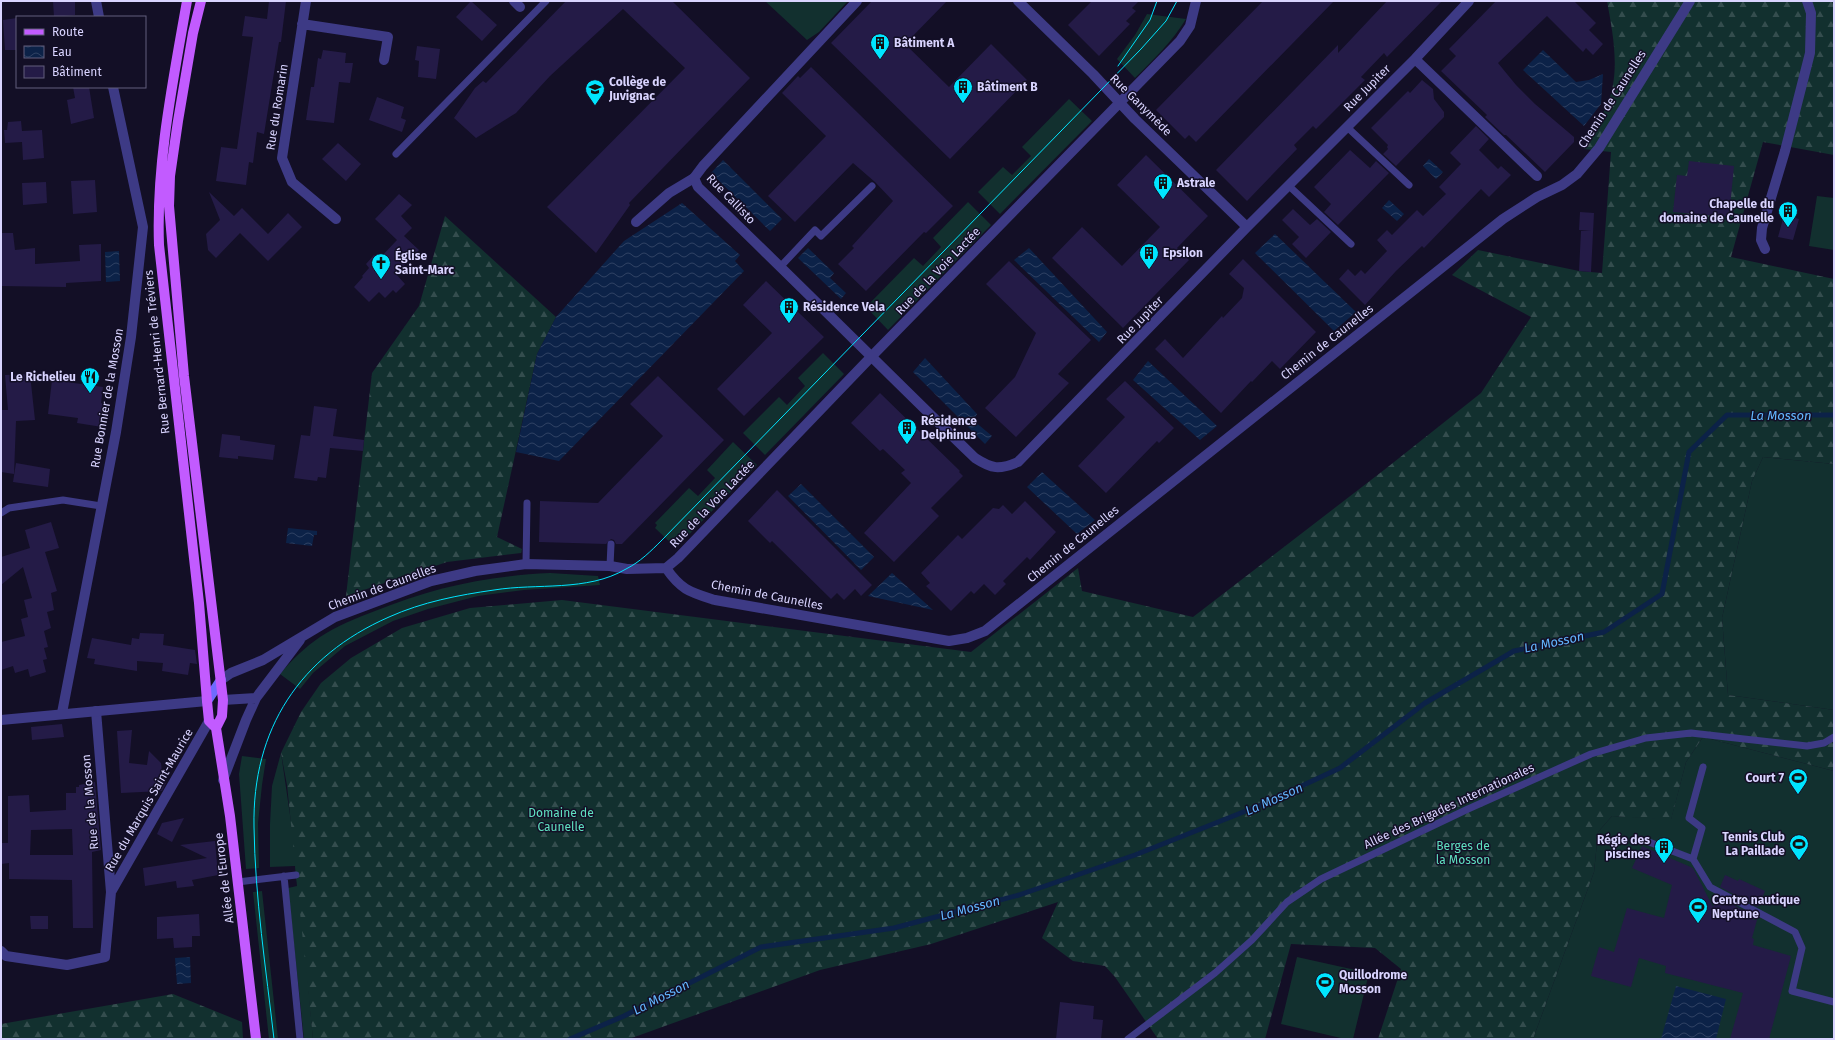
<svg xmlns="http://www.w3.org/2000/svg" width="1835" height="1040" font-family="'Fira Sans',sans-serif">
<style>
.grass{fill:#12302f}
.forest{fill:url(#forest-firs)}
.water{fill:url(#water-waves)}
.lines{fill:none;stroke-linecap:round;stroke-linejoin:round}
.stream{stroke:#0c2248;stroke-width:5}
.building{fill:#241b47;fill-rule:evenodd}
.service{stroke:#3d3a85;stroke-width:7}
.pedestrian{stroke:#3d3a85;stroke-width:10}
.minor{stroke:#3d3a85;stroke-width:10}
.tertiary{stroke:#3d3a85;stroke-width:10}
.secondary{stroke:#6f6bff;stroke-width:10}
.primary{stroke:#c25bff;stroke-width:10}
.tram{stroke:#00e5ff;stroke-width:1}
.labels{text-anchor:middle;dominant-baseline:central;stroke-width:3;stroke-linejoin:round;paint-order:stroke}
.poi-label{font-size:12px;font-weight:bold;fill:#d9d4ff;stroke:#130f26;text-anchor:start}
.street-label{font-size:12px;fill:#d9d4ff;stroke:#130f26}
.park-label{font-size:12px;fill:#5fe0c0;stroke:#130f26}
.water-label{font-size:13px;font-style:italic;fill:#62b6ff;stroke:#130f26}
</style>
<defs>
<pattern id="forest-firs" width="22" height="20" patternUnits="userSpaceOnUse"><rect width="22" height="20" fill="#12302f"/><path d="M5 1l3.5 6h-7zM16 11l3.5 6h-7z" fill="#344d4e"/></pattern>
<pattern id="water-waves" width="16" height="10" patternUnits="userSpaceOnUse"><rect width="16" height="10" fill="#0c2248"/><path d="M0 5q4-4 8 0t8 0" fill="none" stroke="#2f4163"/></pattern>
</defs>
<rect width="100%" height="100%" fill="#130f26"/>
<path class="grass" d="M765,1H848L819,32L807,40Z
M1147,14L1186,19C1172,42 1154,59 1135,78L1117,59L1135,35Z
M1069,99L1092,121L1000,214L978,192L1003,167L1012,175L1031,156L1022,147Z
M1817,196L1834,198V250L1809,246Z
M968,202L991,225L888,330L866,307L914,258L923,266L941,247L933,238Z
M823,353L844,374L765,455L743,433L779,397L787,405L805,386L798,378Z
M733,442L757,465L676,548L655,528L657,525L655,523L689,488L698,496L715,478L707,470Z
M1763,457L1834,464V710L1728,695L1722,618L1752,481Z
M550,573L598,576L600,585L524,590L478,596L428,609L393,621L345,646L313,673L300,689L280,674C292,660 305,647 320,637C337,626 356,618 375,611C434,587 487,576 550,573Z
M1703,737L1834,771V1039H1533L1594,872L1598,832L1612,816L1671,819L1686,762Z
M281,753L297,863L313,1039H304L288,888L297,886L295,866L270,867V824L272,786Z
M242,756L266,759L262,785L258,823L259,868L246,869L239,774Z
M262,891L278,1039H269L253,892Z
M1297,957L1369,973L1353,1039H1345L1281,1024Z"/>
<path class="forest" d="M1607,1H1834V155L1763,142L1731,257L1834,279V464L1763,457L1752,481L1722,618L1728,695L1834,710V771L1703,737L1686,762L1671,820L1612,816L1598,832L1594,872L1533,1039H1378L1401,969L1375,948L1291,944L1265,1039H1158L1115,977L1105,966L1073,961L1042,938L1058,902L931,944L820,970L629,1039H313L287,785L281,753L301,712L321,683L351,658L402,628L470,608L562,600L971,652L1078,568L1082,591L1193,617L1384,470L1481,393L1531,317L1452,275L1478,250L1579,271L1602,273L1611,152L1584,149C1591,135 1600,120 1607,105C1621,73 1613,34 1607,1Z
M445,216L556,317L537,354L497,537L522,549L521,553L447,562L346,596L372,373L419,306Z
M173,994L242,1022L243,1039H1V1024Z"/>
<path class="water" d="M1543,50L1576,82L1589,80L1603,74L1601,104L1584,126L1523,70Z
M1429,159L1443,172L1436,179L1423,166Z
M723,160L782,219L770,231L711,173Z
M1389,200L1404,214L1397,221L1382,208Z
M682,203L740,255L735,261L744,271L559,461L516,452L537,354L556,317L624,241Z
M1275,234L1356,312L1334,331L1255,253Z
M808,248L834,273L830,278L846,293L841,299L798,258Z
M1029,248L1107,332L1099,342L1014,260Z
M119,251L120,281L106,282L105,252Z
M925,358L977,414L974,421L992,436L985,444L913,372Z
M1148,361L1217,426L1200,440L1133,380Z
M1042,472L1095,520L1077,534L1027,487Z
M801,484L874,557L861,570L788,496Z
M288,528L317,531V535H314L312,546L286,543Z
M892,573L933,610L868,596Z
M190,957L191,983L177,984L175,958Z
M1676,986L1726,999L1716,1039H1661Z"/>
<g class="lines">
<path class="stream" d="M570,1039L624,1016L761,947L894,928L1019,895L1135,855L1261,805L1340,768L1425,703L1514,651L1604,632L1662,594L1689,452L1727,415H1834"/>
</g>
<path class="building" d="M53,1H75V15L54,17Z
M269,1H286L281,42H279L264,134L257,132L253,163L249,162L246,185L216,181L221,147L237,149L253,37L242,36L245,16L267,19Z
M471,1L497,25L482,41L456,17Z
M566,1H672L750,78L629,203L630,205L596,253L547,207L685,68L623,9L550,76L516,113L476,138L454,118L475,88L483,81L486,83Z
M872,1H947L905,44L949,87L991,44L1027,80L950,159L831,43Z
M1092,1H1139L1132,8L1136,11L1126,21L1130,24L1099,56L1068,25Z
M1263,1H1334L1196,142L1189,135L1185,139L1156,110Z
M1387,1H1442L1387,57L1384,53L1361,77L1365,80L1316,129L1313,126L1294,145L1297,149L1247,201L1216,170L1338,45V53Z
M1496,1H1574L1596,23L1589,30L1603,44L1593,55L1586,48L1583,52L1547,16L1498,63L1516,85L1535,104L1574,137V142L1545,172L1506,135H1504L1485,117L1487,115L1441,71L1456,56L1449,49Z
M17,18V50H5L3,20Z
M417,46L440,49L436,79L418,77L419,61L415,60Z
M323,50L346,53L345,63H353L350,83L339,82L334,123L306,120L311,87H314L318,58L321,59Z
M811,67L953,206L926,233L924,232L866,291L838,264L854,248L852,246L893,201L875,182L853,163L795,222L768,196L826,136L782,93L798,76L800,78Z
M1422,80L1433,89L1434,99L1444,112V117L1396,166L1383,154L1388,149L1387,147L1388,145L1371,128L1408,91L1410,93Z
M73,87H89L94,118L71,124L67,100L75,98Z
M377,97L404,107L401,118L406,120L402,132L369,120Z
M21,121L22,131L42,130L44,158L23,160L22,142L5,143L4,130H7L8,122Z
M1476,126L1489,139L1479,150L1498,169L1501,166L1511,175L1489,197L1481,189L1424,248L1422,246L1396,271L1365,305L1339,279L1348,269L1355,276L1361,270L1365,274L1387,251L1377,240L1387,230L1392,235L1417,210L1423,216L1446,194L1439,187L1461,164L1450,153Z
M338,143L361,164L346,181L322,159Z
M1350,150L1370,168L1376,161L1389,173L1338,225L1324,212L1331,204L1314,187Z
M1146,155L1208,216L1177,248L1189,260L1123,328L1052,258L1082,227L1122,266L1160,227L1117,185Z
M1689,161L1734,166L1729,217L1673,212L1677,175L1687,176Z
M95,180L97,212L73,214L71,181Z
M46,182L47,203L23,205L22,183Z
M209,192L234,216L242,208L268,234L288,213L302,227L268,261L240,233L216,258L208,250L206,234L220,220Z
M399,194L412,205L401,216L412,228L404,236L419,250L396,274L405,284L396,293L393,290L385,298L379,292L369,302L354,287L363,277L362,276L369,268L366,264L374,255L379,259L397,240L375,219Z
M1293,209L1310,225L1317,219L1331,232L1306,258L1292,244L1299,237L1282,220Z
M1580,212L1594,213L1591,272L1579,271L1581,231H1591L1579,230Z
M1784,215L1799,219L1793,240L1778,237Z
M1,233H13L15,250L35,248V264L80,261L79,245L101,244V281L66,283V287L1,286Z
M1243,259L1316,332L1280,369L1272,361L1252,382L1251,381L1221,413L1155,349L1165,339L1183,358L1222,316L1223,318L1242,298L1244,288L1229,274Z
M1009,261L1091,340L1058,374L1069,383L1016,437L985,408L1015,377L1036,333L986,284Z
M766,281L824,337L744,416L717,389L772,333L743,305Z
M30,374L35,420L16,421L14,474L1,472V410H8L5,375Z
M658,376L724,440L622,544H616L614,540L611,539L606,544L539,542L540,501L598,503L663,436L630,404Z
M52,380L103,387L101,403L105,404L102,427L77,423L78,418L48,414Z
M1125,381L1174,428L1159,443L1157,441L1106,493L1078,466L1125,417L1106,399Z
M880,393L960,471L959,472L963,476L931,508L939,516L894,562L864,533L911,483L901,473L905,470L883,449L880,451L851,423Z
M314,406L337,409L333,436L364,440L363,451L330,448L326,478L318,477L317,481L294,478L301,435L310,436Z
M222,434L240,436V440L275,445L273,460L238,456V459L219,457Z
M16,463L50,469L48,487L13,482Z
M777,490L872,585L861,596L855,589L844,600L837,593L831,599L772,541L770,543L748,521Z
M1025,501L1056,532L1030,560L1027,557L1003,581L1006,584L995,595L984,584L974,594L971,591L951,611L926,586L930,583L921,573L958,535L962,539L993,508L999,509L1003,505L1012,514Z
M51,522L59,548L45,552L57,591L51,593L54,610L47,612L51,628L44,631L48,647L44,648L47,659L43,660L46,672L30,677L28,669L15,673L13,666L1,670V642L25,636L21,619L28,617L24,600L32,598L23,567L1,585V557L30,548L25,530Z
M140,633L164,634L163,645L195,650L197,664L190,663L188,675L162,671L163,663L137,661V671L94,664L95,659L87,658L92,638L131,645L132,638L139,639Z
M62,724L64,737L32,740L31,727Z
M132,730L129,763L147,765L149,751L161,763L163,782L166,783L162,791L121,793L117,731Z
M95,782L101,850L92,852L93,928H73L72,880L9,879V863L1,864V843H8V796L29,795L30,812L66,810V793H76V787H79V785ZM72,829L73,855H30L31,830Z
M184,818L172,842L157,834L162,823Z
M215,841L218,875L192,880L194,886L177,888L176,881L145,886L143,868L207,858L180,845Z
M1642,846L1693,868L1713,907L1717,896L1754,916L1753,920H1757L1752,938L1754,939L1753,945L1791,956L1769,1039H1730L1743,993L1665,973L1666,966L1639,958L1631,987L1591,976L1599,947L1614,952L1627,908L1664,918L1672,885L1632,868Z
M1725,875L1738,881L1739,879L1765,891L1758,907L1720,887Z
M199,914L200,936H192V947L174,948L173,938L157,939V917Z
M30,916H48V929H31Z
M1060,1002L1094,1006L1093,1019L1103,1020L1101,1039H1056Z"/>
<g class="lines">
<path class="service" d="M1347,127L1409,185
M396,154L546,1
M1289,186L1351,244
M781,266L815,230L821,236L872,186
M1,513L9,508L63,500L101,506
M526,564L527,503
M610,566L611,544
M1649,842L1693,859L1710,887L1795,932L1802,948L1792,991L1834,1002
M1693,859L1702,828L1689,818L1703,767
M284,876L300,1039
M238,882L296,875
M1128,1039L1215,973L1252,940L1287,902L1321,879L1468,809L1591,754L1646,738L1691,733L1807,746L1824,743L1834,737"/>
<path class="pedestrian" d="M636,222L669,193L694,178"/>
<path class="minor" d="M96,1L99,17
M306,1L282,158L292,182L336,219
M514,1L520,7
M857,1L703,166L694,178L698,187C791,276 882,368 975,458C992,469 999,470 1018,462L1247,227L1415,59L1469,1
M1018,1L1093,74L1135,119L1247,227
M302,24L388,37L384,60
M1415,59L1537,176
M1765,249L1761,240L1762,228L1785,151L1810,53L1811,13L1807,1
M666,568C681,590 690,592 715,600L949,641L967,638L985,631L1503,219L1537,197L1562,185L1577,174L1599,148L1690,1
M666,568L678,558L871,357L1180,41L1190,26L1196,1
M221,680L231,673L263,660L335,617L431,581L475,571L526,564L610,566L627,569L666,568
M223,700L256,698
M62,713L116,432L131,337L143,227L113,87
M223,780L246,720L256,698L300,640
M111,892L209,721
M1,951L6,956L67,965L105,957L111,892L96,711"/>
<path class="tertiary" d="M1,720L207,701"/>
<path class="secondary" d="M207,701L221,680"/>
<path class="primary" d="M187,1C173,81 156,163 159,245L199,603L207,701L209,721L216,728L230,816L256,1039
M201,1L193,33L178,121L170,176L169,206L184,376L223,700L222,716L216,728"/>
<path class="tram" d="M1118,66L1150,20L1157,1
M274,1039C266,969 255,898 254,827C252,729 300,656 389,617C422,602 459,595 494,590C537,583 587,592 626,569C640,562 651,551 662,540L1141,49L1166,21L1177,1"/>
</g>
<defs>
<g id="building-pin" transform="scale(1)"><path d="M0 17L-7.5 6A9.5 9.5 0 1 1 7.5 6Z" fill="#00e5ff" stroke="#130f26"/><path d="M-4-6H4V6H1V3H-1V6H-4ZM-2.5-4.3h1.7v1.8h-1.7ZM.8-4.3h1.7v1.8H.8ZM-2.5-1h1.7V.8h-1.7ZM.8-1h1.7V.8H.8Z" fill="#111"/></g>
<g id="school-pin" transform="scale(1)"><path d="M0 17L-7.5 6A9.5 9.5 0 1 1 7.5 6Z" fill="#00e5ff" stroke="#130f26"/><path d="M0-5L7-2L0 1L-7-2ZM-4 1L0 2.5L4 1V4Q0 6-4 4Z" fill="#111"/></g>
<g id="church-pin" transform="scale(1)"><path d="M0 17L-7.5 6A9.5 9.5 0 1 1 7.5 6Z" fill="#00e5ff" stroke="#130f26"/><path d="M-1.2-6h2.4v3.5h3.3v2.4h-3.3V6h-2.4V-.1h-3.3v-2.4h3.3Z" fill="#111"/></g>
<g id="restaurant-pin" transform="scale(1)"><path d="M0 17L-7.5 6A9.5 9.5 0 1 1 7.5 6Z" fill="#00e5ff" stroke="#130f26"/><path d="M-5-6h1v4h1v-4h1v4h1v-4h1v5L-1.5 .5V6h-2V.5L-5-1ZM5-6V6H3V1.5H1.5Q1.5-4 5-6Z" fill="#111"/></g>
<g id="stadium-pin" transform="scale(1)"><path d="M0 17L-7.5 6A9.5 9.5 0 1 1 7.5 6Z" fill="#00e5ff" stroke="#130f26"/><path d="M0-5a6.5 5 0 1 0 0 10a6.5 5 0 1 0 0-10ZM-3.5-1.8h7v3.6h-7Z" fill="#111"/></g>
</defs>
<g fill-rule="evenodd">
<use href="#building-pin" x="880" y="43"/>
<use href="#building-pin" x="963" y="87"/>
<use href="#school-pin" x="595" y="89"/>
<use href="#building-pin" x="1163" y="183"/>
<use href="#building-pin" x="1788" y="211"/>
<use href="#building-pin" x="1149" y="253"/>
<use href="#church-pin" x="381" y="263"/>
<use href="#building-pin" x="789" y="307"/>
<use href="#restaurant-pin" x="90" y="377"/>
<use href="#building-pin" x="907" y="428"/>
<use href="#stadium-pin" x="1798" y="778"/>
<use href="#stadium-pin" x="1799" y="844"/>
<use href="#building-pin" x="1664" y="847"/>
<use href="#stadium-pin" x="1698" y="907"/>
<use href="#stadium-pin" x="1325" y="982"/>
</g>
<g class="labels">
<g class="poi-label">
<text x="894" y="43">Bâtiment A</text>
<text x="609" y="82">Collège de<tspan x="609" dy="14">Juvignac</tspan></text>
<text x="977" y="87">Bâtiment B</text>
<text x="1177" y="183">Astrale</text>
<text x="1774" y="204" text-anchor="end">Chapelle du<tspan x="1774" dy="14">domaine de Caunelle</tspan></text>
<text x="1163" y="253">Epsilon</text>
<text x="395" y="256">Église<tspan x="395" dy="14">Saint-Marc</tspan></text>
<text x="803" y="307">Résidence Vela</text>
<text x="76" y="377" text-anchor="end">Le Richelieu</text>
<text x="921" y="421">Résidence<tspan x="921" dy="14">Delphinus</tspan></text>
<text x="1784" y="778" text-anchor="end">Court 7</text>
<text x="1785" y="837" text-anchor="end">Tennis Club<tspan x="1785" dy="14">La Paillade</tspan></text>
<text x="1650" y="840" text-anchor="end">Régie des<tspan x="1650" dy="14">piscines</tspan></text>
<text x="1712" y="900">Centre nautique<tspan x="1712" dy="14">Neptune</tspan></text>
<text x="1339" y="975">Quillodrome<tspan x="1339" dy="14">Mosson</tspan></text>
</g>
<g class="street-label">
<text transform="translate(1367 88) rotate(-45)">Rue Jupiter</text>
<text transform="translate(1612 99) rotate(-57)">Chemin de Caunelles</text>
<text transform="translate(1141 105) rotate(45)">Rue Ganymède</text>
<text transform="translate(277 107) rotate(-81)">Rue du Romarin</text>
<text transform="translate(731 199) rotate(46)">Rue Callisto</text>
<text transform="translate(938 271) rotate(-46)">Rue de la Voie Lactée</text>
<text transform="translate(1140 320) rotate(-46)">Rue Jupiter</text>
<text transform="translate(1327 342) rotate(-38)">Chemin de Caunelles</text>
<text transform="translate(157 352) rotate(-96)">Rue Bernard-Henri de Tréviers</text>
<text transform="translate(107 398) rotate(-80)">Rue Bonnier de la Mosson</text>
<text transform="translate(712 504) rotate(-46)">Rue de la Voie Lactée</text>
<text transform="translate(1073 544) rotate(-39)">Chemin de Caunelles</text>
<text transform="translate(382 587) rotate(-20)">Chemin de Caunelles</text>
<text transform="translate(767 595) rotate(11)">Chemin de Caunelles</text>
<text transform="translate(149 800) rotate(-60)">Rue du Marquis Saint-Maurice</text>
<text transform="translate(90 802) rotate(-95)">Rue de la Mosson</text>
<text transform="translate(1449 806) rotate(-25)">Allée des Brigades Internationales</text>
<text transform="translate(224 878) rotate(-97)">Allée de l'Europe</text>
</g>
<g class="park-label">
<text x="561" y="813">Domaine de<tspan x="561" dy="14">Caunelle</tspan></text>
<text x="1463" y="846">Berges de<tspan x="1463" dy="14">la Mosson</tspan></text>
</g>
<g class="water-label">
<text x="1781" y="415">La Mosson</text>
<text transform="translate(1554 642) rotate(-12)">La Mosson</text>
<text transform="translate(1274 799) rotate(-24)">La Mosson</text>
<text transform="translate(970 908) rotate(-15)">La Mosson</text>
<text transform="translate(661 997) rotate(-27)">La Mosson</text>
</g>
</g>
<rect width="1835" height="1040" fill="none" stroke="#d9d4ff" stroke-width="4"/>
<rect x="16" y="16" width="130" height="72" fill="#130f26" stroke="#625e7d"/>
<rect x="24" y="29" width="20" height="6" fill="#c25bff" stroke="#625e7d"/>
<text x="52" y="36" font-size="12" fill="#d9d4ff">Route</text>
<rect x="24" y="46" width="20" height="12" fill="url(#water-waves)" stroke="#625e7d"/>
<text x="52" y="56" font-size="12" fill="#d9d4ff">Eau</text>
<rect x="24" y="66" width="20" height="12" fill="#241b47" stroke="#625e7d"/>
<text x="52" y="76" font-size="12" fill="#d9d4ff">Bâtiment</text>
</svg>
